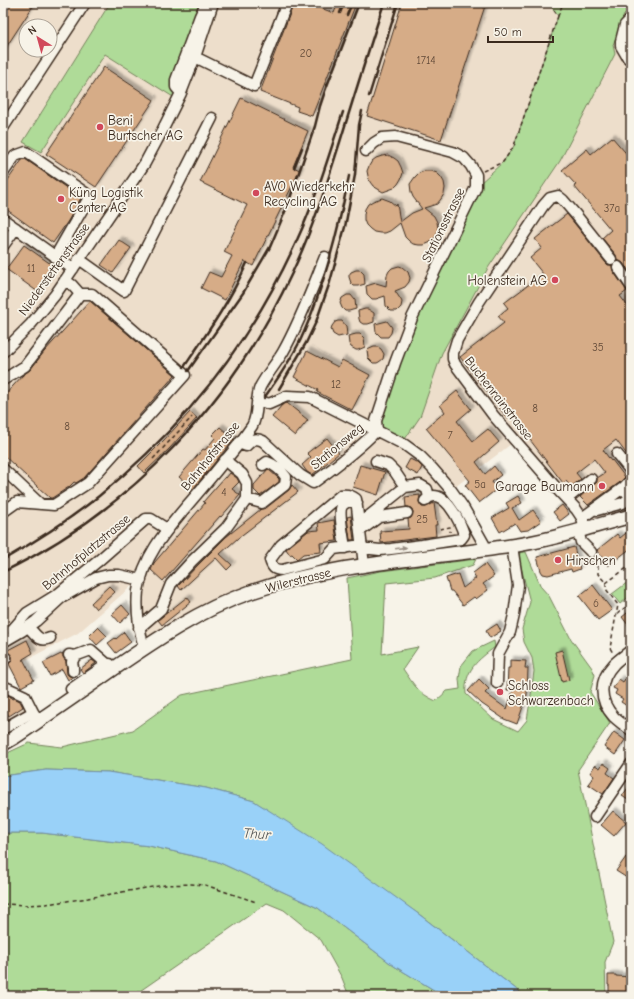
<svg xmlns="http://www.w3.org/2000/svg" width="634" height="999" font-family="'Comic Neue',sans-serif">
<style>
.built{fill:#eddecb;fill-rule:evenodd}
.green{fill:#afdb98;stroke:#75825b}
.water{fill:#99d1f8;stroke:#738ea1}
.building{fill:#d6ac87;stroke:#3b2a1e;filter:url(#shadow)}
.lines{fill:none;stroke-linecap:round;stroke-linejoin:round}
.minor-casing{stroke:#3b2a1e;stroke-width:13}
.major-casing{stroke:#3b2a1e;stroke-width:16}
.path{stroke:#3b2a1e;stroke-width:1.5;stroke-dasharray:4 3;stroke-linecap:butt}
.minor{stroke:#f7f3e8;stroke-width:10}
.major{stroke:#f7f3e8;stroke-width:13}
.rail{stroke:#3b2a1e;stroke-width:2.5}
.oneway{fill:#998e83}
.poi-dot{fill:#d1495b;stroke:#f7f3e8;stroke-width:1.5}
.labels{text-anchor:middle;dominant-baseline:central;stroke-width:3.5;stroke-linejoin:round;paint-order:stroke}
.number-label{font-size:11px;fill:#624a38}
.poi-label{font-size:13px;fill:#3b2a1e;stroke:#f7f3e8;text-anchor:start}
.street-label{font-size:13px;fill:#3b2a1e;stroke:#f7f3e8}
.water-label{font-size:14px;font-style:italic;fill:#525454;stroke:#f7f3e8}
</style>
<defs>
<filter id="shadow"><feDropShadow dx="3.5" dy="-3.5" stdDeviation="1" flood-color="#0004"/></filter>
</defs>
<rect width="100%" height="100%" fill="#f7f3e8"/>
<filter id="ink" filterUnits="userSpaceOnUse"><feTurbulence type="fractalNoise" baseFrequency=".025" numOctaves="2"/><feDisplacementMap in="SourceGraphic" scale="8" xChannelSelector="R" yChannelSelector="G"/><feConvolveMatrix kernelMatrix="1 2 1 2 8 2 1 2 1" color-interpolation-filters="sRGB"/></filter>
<g filter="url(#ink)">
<path class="built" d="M3,3H549L558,16L514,146L503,162L476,187L377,430L405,444V439L420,416L442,353L488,268L613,45L624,15L631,11V516L585,528L515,441L451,490L484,544L250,592L144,648L139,632L142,577L78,633L3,672ZM26,26H50V50H26Z
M3,686L25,696L33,712L3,729Z"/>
<path class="green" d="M110,3H213L178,100L105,54L41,152L23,142Z
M549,3H631V11L624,15L613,45L615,54L560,161L488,268L442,353L420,417L405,439L382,428L378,419L414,316L478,185L503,162L514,146L558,16Z
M520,552H526L541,587L549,596L571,639L592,668L595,675L590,692L610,723L578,770L613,942L605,962L606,996H525L420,915L254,801L206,788L108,772L46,770L3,776V755L29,743L62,747L133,730L182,695L352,659L347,578L381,571L476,559L473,565L435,578L386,583L382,654L418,647L403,669C414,685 418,693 436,701L447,691L460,689L459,679L461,666L473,651L494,641L495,647C478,660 464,670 466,694L493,719L518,731L527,720L531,695L534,671L532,658L524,642L522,629L530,602L519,559Z
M628,582L631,586V595L620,604L612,594Z
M3,833H42L149,846L216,861L318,908L394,966L444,996H349L342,978L321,940L284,910L267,903L137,993L139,996H3Z"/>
<path class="water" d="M46,770L108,772L206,788L254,801L322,844L420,915L525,996H444L394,966L318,908L216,861L149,846L42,833H3V776Z"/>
<path class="building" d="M3,3H35L3,52Z
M294,3H307L334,13L338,3H346L355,6L312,116L297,111L298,107L260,92Z
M402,3H486L441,140L367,116Z
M104,67L154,100L96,187L46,154Z
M241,98L308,131L293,167L300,170L253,266L244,261L225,300L201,288L209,272L221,277L232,256L224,252L247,205L200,182Z
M612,137L631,159V274L623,263L620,261H617L616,255L602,238L611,230L574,186L576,185L562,170L587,149L591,154Z
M388,155L394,158L398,161L401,167L403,173L401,179L398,184L394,188L383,192L373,186L370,182L368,176L367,171L369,166L372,161L376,158L382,156Z
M25,159L81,198L68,221L53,243L3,207V187L22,160Z
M425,171H431L437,173L441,177L444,182L445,188L444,194L441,199L437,204L424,208L434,216L437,222L438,228L437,234L434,239L429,243L424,245H419L413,244L409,241L405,237L400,223L390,231L385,233H380L374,232L370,229L366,225L364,220V214L365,209L368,204L373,201L382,198L390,201L396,206L397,204L400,222L412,213L422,209L413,197L411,192L410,184L415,177L419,173Z
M567,214L606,263L608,265H612L613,271L627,291L620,296L631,310V460L616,440L603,450L611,461L612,460L625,477L619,483L588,505L580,497L595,484L597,482V478L605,473L594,459L576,473L581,479L571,487L566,481L563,483L511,415L507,418L460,357L504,323L498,316L508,308L504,303L543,274L530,258L542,248L535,239Z
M119,240L131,248L113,273L101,265Z
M24,245L55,267L38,292L6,269Z
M399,266L402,267L408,272L410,278L409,282L405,287L395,291L401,300L402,302L401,307L397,311H391L386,306L385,296L376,299H372L367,294L366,286L376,283L386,286L387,275L389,271L392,268Z
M356,270H360L364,274L365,284L358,286H354L351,283L349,277V275L351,272Z
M347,295H351L355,300L356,309L349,311H345L342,308L340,303L341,301L342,298Z
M90,301L175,375L84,478L76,483L74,482L69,487L52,498H50L3,455V397L23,375L30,370L44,352Z
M365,309H368L374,313V322L368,324H363L360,322L359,319L358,311Z
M338,321H342L346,326L347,335L338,337L333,334L331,329L332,326L335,322Z
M387,321L391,326L392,328L391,333L388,337H381L376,332L375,324Z
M356,334H360L364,338L365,347L358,350H356L351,347L349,344L348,336Z
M374,347H378L381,349L384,354L383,359L379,362L377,363H373L368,358L367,350Z
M307,351L338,367L342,360L370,375L352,410L317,392L318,390L294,377Z
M457,391L471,409L457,421L473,441L488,429L499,442L476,462L485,474L494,466L501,475L492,482L497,489L479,503L465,485L470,481L426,428L445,412L440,405Z
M287,403L308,420L295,436L272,417L282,405Z
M190,412L197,418L170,448L144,473L138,466L163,441Z
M220,427L234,439L193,489L179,477L203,449L205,450L215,438L212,435Z
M327,438L339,453L312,475L307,472L302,465L311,457L307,453Z
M410,459L418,463L422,467L418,475L405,468Z
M360,465L385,472L378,495L353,487Z
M268,469L277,477L279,479V482L260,496L254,490V485Z
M230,473L237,478L239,482L232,489L240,495L221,517L220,516L163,581L151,570L154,563L205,503L203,502L225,477L226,478Z
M292,485L298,492L238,538L220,554L232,565L227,570L216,558L181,590L178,586L197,566L226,537L261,509L266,508L289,490Z
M420,495L419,502L422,507H426L434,503L437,525H435L436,536L381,543L380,531L409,529L408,519L411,518L413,512L412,509L409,507H406L405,497Z
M518,496L522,503L512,508L519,520L533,510L541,521L528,530L520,531L515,523L500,532L492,518L509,508L506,503Z
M562,505L569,514L560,521L553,512Z
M351,516L354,540H350L347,517Z
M334,520L337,541L320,543L321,552L303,554L297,559L292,554L290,555L286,549L308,531L319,530L318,523Z
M631,529V548L608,566L597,550L617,534L620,538Z
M574,547L580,569L572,572L571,569L548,575L543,574L541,571L537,557Z
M485,564L494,576L483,584L488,590L476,599L474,597L463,605L452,591H450L446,578L458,574L463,588L476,578L473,573Z
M593,585L612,610L598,620L579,596Z
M109,586L115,592L96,609L91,603Z
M187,597L191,602L162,625L158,620Z
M122,605L130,614L120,623L112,614Z
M631,610V629L622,617Z
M497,624L501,631L490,638L486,631Z
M98,627L107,636L97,645L89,636Z
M124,632L131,642L116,653L108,643L115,638L116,639Z
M27,640L33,653L23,659L34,680L21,687L9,664L12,660V656L8,652H4Z
M562,650L569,680L562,682L555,652Z
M63,653V657L66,661L67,674L69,676L73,677L68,680L62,669L50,676L43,663Z
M92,660L96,663L83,673L80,669Z
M510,660L526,661L525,668H528L527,695L517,724L504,719L482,704L468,691L479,679L489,689L485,693L507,709L513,690H507L508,668H510Z
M619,679L623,682L625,679L631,684V690L627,695L631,697V700L627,706L621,702L623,699L615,694L617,690L613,688Z
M8,695L11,697L12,699L14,698L20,701L23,707L9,716L6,712L3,714V698Z
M614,732L625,740L615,755L604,747Z
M603,763L610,768L607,773L614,778L603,794L588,784L594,776L590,773L595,765L600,768Z
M631,784V802L622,796Z
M613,811L626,822L614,836L601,825Z
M626,857L631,860V872L627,878L616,871Z
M608,975H616V976L631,977V996H613V993H609V985H608Z"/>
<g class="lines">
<g class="minor-casing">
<path id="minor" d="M195,57L254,86L287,3
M628,58L621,46V41L625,25L631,19
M181,93L176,87V80L200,16L206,3
M3,128L85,3
M366,151L374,143L382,138L396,137L453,152L464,158L471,166L476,175V187L412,318L395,363L376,421L377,430
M3,173L15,156L26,152L90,196L55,257
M3,219L73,269
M3,246L16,228
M79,259L124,291L212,118
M618,267L631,286
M3,352L31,324L55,295L145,163L161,133L181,93L195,57L213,3
M3,380L25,366L80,294L72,285L65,280
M257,400L269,404L287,396L310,397L405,445L420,456L432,468L451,490L463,507L475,528L484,544V549
M239,443L246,446C252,440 254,437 263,441L300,475L313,483C335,467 358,450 377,430
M617,454L630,470
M376,461L388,465L395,472L405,487
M3,469L40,504
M627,493L623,488L631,480
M247,499L262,503L285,485L286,477C281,470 275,465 267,462L263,465
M567,499L591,479
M597,510L623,503L630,498
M3,512L17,502L54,505L88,483L185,375L92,294H80
M582,518L623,488
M359,524L405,487L420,485L427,489L429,497
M585,528L582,518L576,509L559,491L493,415L455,364L453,359V353L457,340L479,302L543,206L550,198L558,196L563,200L576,215L611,259
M578,530L581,542L591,552
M360,531L379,517L407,513
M362,545L334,549L325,559L282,570C274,570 272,567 270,560L281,545L341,495C347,494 351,495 356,499L364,565
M345,548C344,539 338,512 342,506C344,503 347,502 350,501L357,503
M362,549H371L380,550L391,549L422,545L461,539L464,535C461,522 441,482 425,501
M28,627C36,634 39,643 50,638
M139,628L161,609L171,584L192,561L226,528L247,499V483L242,474L225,460
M22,631L36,621L61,598L96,578L108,575H119L141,580
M3,642L22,631L12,630L27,613L58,594L97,562L146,519H151L167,529
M144,648C139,630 136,611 138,591C143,558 164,533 185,508C198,493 210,479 222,464C233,452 243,439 252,426C259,414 255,399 260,387C266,375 276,364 283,352C300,322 312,289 325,257
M631,650C625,655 619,659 614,664C599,680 598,700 614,717C619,722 625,726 631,730
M69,655L75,656L91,650L107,664H110L114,669
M3,659L6,658
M73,671V667L72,662L75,656
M497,683L498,654L510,632L514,615L518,585L512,546
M3,686L25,696L33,712
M71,689L107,664
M3,729L33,712L39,721
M595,817L631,764"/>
</g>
<g class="major-casing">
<path id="major" d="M3,744L15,737C47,715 78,694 109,672C154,641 199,610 251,592C335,563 424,559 511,546C552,540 591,527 631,516"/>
</g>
<path class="path" d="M558,16L563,3
M483,171L503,162L514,146L558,16L549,3
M153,459L192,417
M440,529L450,527V532
M592,560L598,568V574L606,583V589L618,605L610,648L613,653
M606,583L631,565
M617,614L631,603
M3,904L28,905L46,904L88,898L140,889L165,885L191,884L205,885L256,902"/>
<use href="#minor" class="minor"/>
<use href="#major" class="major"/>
<path class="rail" d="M340,13L344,3
M347,15L352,3
M325,91L359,3
M369,96L398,3
M294,168L302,148
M184,367C208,332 230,301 247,263
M188,371L243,293L270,247L287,207L315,126L320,106L327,85
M279,389L306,343L316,322L330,282L345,227L355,175L359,125L362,111
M264,398C277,380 290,361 300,341C324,289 338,232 349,176
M3,560C36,541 69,520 99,496C184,427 252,340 297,240C316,199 329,155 343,112
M3,572C131,510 233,401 292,273C312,231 326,186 340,142C354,96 369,49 384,3"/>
</g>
<defs><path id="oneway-solid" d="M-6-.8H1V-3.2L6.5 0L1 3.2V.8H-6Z"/></defs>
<use class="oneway" href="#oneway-solid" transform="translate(401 548) rotate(-7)"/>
</g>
<g class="poi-dot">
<circle cx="100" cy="127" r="4"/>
<circle cx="256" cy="193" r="4"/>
<circle cx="61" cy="199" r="4"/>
<circle cx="555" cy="280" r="4"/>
<circle cx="602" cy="486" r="4"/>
<circle cx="558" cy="560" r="4"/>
<circle cx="500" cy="692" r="4"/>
</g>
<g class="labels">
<g class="number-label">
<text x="306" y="53">20</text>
<text x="426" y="60">1714</text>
<text x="612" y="208">37a</text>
<text x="31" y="268">11</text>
<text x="598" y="347">35</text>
<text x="336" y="384">12</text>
<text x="535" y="408">8</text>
<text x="67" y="426">8</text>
<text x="450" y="435">7</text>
<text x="480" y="484">5a</text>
<text x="224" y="492">4</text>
<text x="422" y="519">25</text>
<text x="596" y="603">6</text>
</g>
<g class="poi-label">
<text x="108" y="120">Beni<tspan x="108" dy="15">Burtscher AG</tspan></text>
<text x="264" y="186">AVO Wiederkehr<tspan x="264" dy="15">Recycling AG</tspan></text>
<text x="69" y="192">Küng Logistik<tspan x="69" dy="15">Center AG</tspan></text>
<text x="547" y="280" text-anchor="end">Holenstein AG</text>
<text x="594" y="486" text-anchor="end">Garage Baumann</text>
<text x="566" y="560">Hirschen</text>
<text x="508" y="685">Schloss<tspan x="508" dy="15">Schwarzenbach</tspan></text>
</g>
<g class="street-label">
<text transform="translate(443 225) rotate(-64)">Stationsstrasse</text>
<text transform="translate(54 269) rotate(-54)">Niederstettenstrasse</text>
<text transform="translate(499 398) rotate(52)">Buchenrainstrasse</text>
<text transform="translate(337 446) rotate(-40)">Stationsweg</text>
<text transform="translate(210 456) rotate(-51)">Bahnhofstrasse</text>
<text transform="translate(86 552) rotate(-40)">Bahnhofplatzstrasse</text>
<text transform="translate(298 580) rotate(-14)">Wilerstrasse</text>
</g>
<g class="water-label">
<text transform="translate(257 834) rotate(4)">Thur</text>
</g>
</g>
<rect width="634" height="999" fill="none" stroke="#f7f3e8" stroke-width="16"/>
<rect x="8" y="8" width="618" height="983" fill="none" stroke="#3b2a1e" stroke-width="1.5" filter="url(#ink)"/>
<g transform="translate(38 38) rotate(323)"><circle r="19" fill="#f7f3e8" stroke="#aca397"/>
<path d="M0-3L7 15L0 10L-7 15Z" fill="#d1495b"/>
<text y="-6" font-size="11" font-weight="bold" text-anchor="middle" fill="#3b2a1e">N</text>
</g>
<path d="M488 36v6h65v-6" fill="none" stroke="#3b2a1e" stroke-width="2"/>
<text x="494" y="36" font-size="12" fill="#3b2a1e" stroke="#f7f3e8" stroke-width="3" paint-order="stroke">50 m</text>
</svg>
